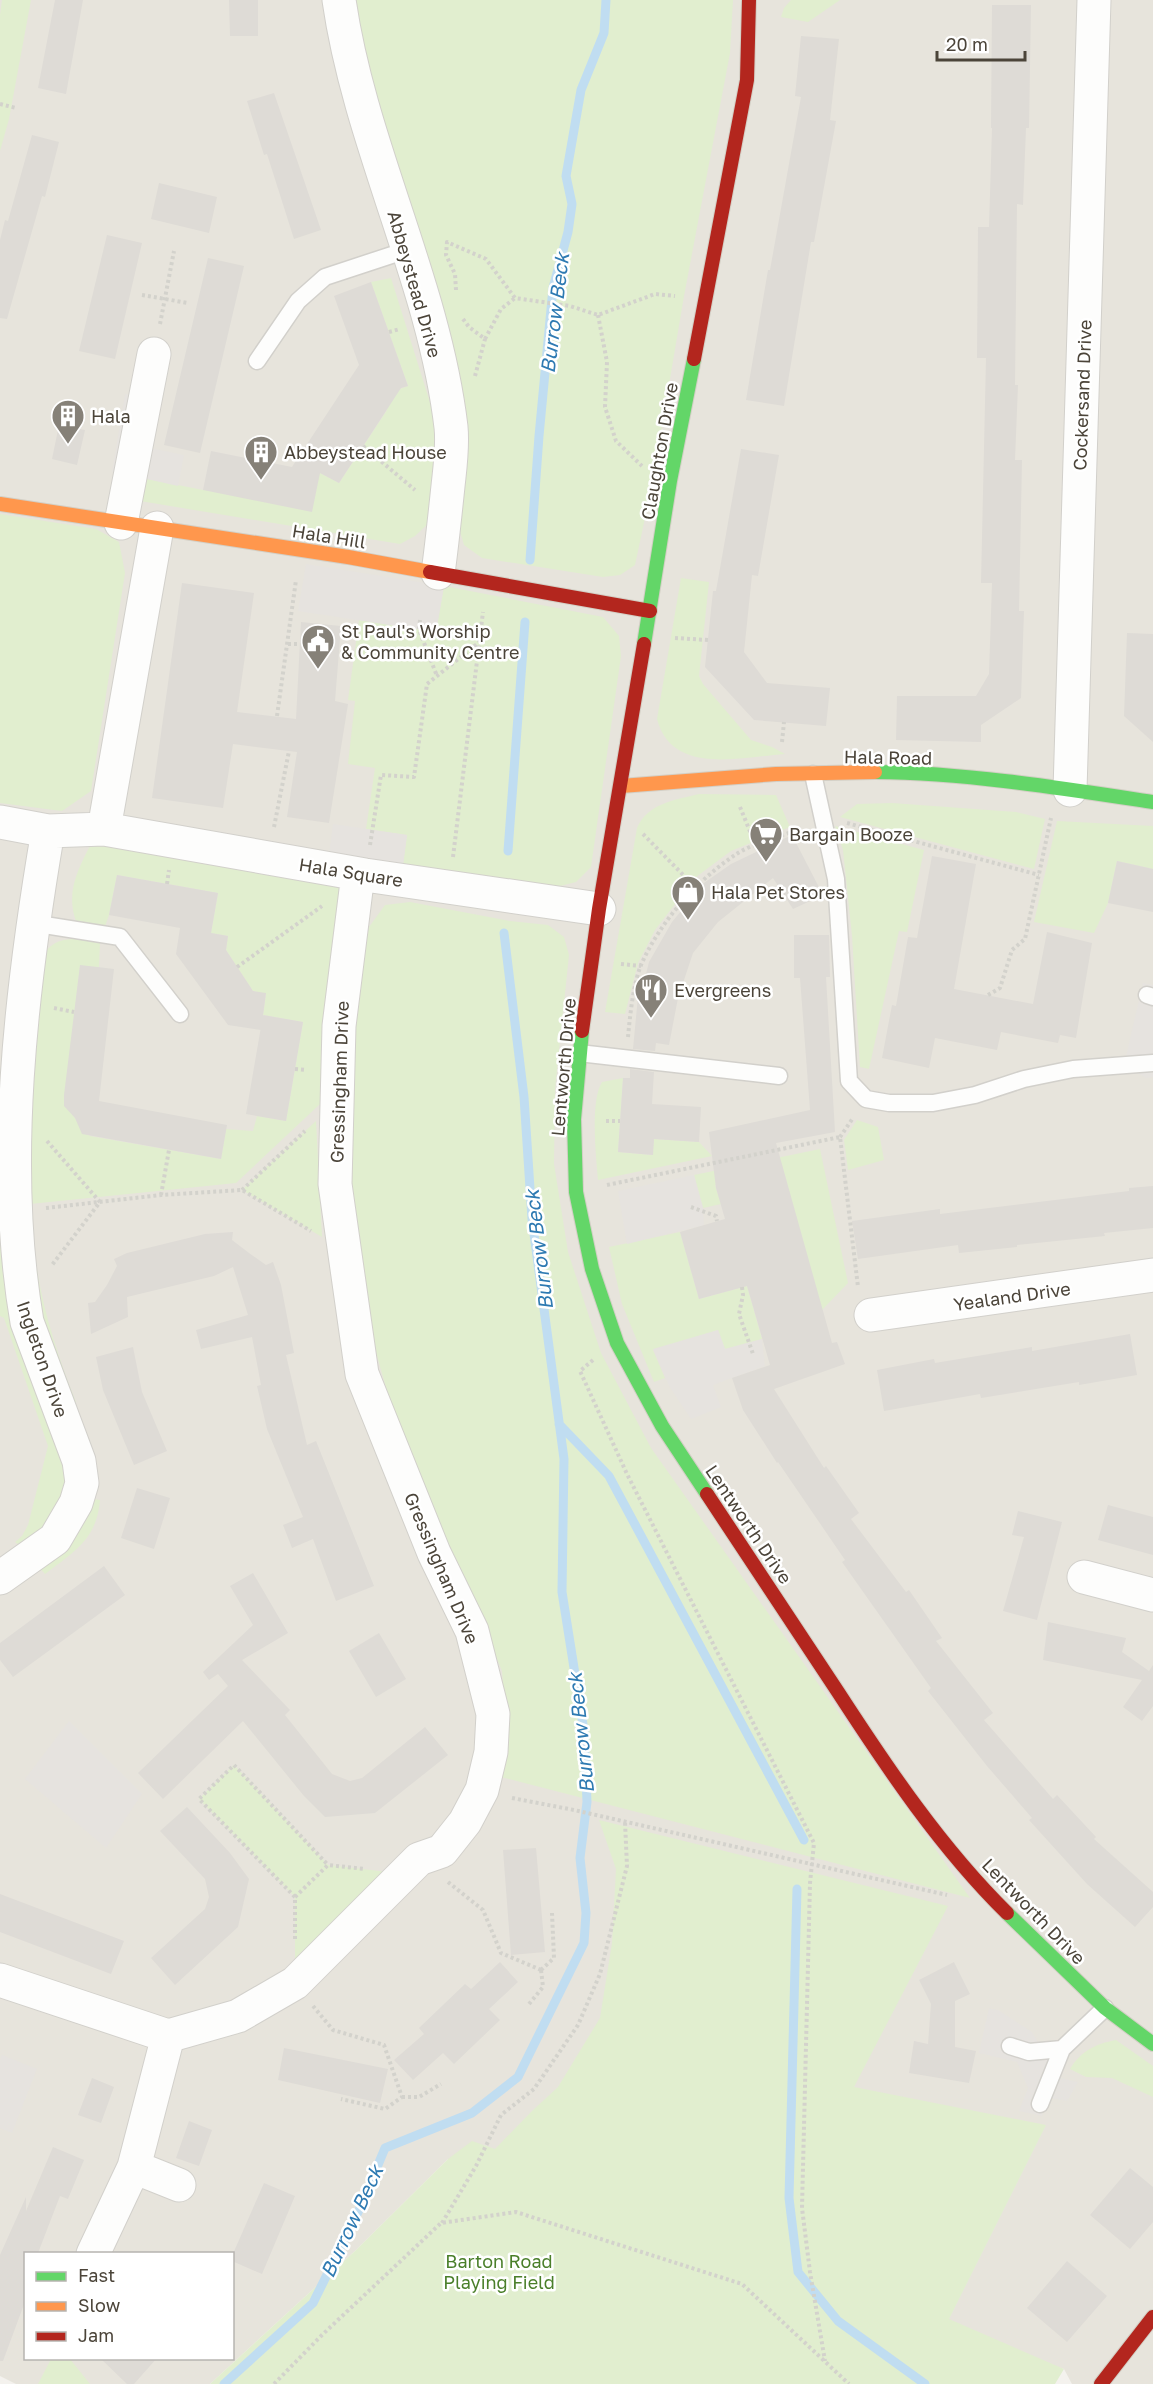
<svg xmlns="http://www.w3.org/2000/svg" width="1153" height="2384" font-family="'Golos Text',sans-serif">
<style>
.residential{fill:#e7e4dc;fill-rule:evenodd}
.green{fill:#e1eecf}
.parking{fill:#e6e3df}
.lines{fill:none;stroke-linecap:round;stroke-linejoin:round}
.stream{stroke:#c0ddf1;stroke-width:9}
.building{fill:#dedbd6}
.lane-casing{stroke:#d2d0cb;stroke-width:19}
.street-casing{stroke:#d2d0cb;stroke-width:35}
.fast-casing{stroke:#d3cfc5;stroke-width:16}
.slow-casing{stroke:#d3cfc5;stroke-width:16}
.jam-casing{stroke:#d3cfc5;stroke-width:16}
.path{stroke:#d3d2cc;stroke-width:4;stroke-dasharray:3 3;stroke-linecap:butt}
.lane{stroke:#fdfdfc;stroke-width:16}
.street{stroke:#fdfdfc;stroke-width:33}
.fast{stroke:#63d668;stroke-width:14}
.slow{stroke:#ff974d;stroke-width:14}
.jam{stroke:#b3261e;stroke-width:14}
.labels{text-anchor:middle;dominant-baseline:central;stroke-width:5;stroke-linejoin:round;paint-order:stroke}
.street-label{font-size:18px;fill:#4b4439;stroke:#fff}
.poi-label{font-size:18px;fill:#4b4439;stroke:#fff;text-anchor:start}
.park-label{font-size:18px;fill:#4a7f2a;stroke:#fff}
.water-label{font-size:20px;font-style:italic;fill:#2e7ab2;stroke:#fff}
</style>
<rect width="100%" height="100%" fill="#f4f2ee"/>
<path class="residential" d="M0,0H1153V2384H1072L1064,2369L448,2159L356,2250L210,2384H16L0,2376ZM26,2254H232V2358H26Z"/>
<path class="green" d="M2,0H31L9,119L0,151V15Z
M353,0H733L730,53L684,296L652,485L635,565L620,575L603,577L482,558L464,545L457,521L459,389L447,320L377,126Z
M791,0H840L808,22L781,17L784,8Z
M391,278L438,428L431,521L415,536L400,544L140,501L138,477L203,490L320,473L339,483L387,410L372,399L408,386L371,282Z
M0,514L96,529L119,542L125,573L91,791L62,811L0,803Z
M681,578L709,582L699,676L703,684L751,740L772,747L785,754C741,757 672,776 657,719Z
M444,586L603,617L619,636L621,656L591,867L576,882L552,888L403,865L407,835L366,829L375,768L348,764L355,701L348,700L359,620L436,632Z
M699,794L776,795L790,827L731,851L696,877L655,930L638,963L625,1014L605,1012L637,828C648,803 675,800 699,794Z
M892,803L1016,812L1045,819L1034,869L840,817L857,804Z
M1057,821L1153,826V869L1117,861L1108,903L1094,933L1034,922Z
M835,826L924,850L907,932L899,931L869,1069L860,1067L852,936L843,850Z
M91,844L337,882L344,891L320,1104L236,1183L30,1204C32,1225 33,1247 37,1269C44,1315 59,1359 76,1402H68L44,1347L21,1143L44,953C59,934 78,939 100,942L99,967L80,966L65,1097L75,1118L90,1136L221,1159L226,1129L253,1131L257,1116L286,1121L303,1022L263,1015L266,994L253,991L226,950L228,936L211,933L218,893L117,875L109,915L104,929L77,924C65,894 77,871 91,844Z
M410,902L510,921L548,925L564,937L569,955L555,1089L554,1164L568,1252L601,1353L651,1448L970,1898L501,1777L506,1727L502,1671L472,1600L421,1489L387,1391L369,1328L348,1196L358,970L369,927L385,905Z
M623,1078L618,1152L652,1155L654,1139L699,1142L712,1156L598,1180C596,1156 590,1101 602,1082Z
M857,1120L878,1127L884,1160L848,1170L844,1140Z
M316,1121L322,1237L242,1190Z
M820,1149L848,1283L822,1310L782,1166L715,1185L721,1204L703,1208L694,1175Z
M680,1232L699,1299L747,1286L762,1339L725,1349L718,1330L653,1350L665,1378L654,1382L622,1304L609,1247Z
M0,1238L5,1280L70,1483L53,1524L23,1548L15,1542L22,1536L28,1525L48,1446L4,1318L0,1316Z
M93,1499L100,1500C97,1539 74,1552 45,1574L37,1565Z
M234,1765L328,1865L405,1874L295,1983V1897L199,1799Z
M599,1820L948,1906L854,2087L1046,2125L949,2319L1064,2369L1055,2384H210L356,2250L448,2159L472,2141L495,2149L532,2111L558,2087L600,2018L612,1943L616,1869Z
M1116,2040L1153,2066V2097L1112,2078L1086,2077L1070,2069C1081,2051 1095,2044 1116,2040Z
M51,2359H70L90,2384H38Z"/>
<path class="parking" d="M125,394L137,396L124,474L112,472Z
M145,447L184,455L178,486L138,477Z
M306,564L444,586L436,632L298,611Z
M333,824L407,835L403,865L329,854Z
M1143,983L1153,985V1077L1146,1078L1124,1065Z
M694,1175L703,1208L704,1225L627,1244L618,1191Z
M718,1330L725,1349L762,1339L765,1366L713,1385L721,1407L691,1419L669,1386L653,1349Z
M69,1721L142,1794L106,1848L25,1779Z
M989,2008L998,2010L1032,2032L1059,2078L1078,2082L1067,2101L1049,2098L1042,2116L1019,2111L1028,2088L1017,2062L979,2053Z
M2,2055L37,2069L12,2133L0,2128V2060Z"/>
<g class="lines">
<path class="stream" d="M530,560L539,436L553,288L568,232L572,204L566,176L581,90L604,33L606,0
M508,851L525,622
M559,1424L609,1476L804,1840
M797,1889L789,2198L798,2272L838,2321L925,2384
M224,2384L313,2303L361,2206L385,2148L472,2113L518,2077L584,1943L586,1913L580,1858L587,1802L584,1731L562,1592L564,1459L532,1219L524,1097L504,933"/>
</g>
<path class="building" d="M55,0H83L66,94L38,88Z
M229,0H258V36H230Z
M992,5H1031L1029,128H1026L1023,205L1017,204L1015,385H1018L1015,460H1022L1019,611H1024L1021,698L981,725V742L896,740L897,696H976L989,674L992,583H981L986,358H977L978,227H989L992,128H991Z
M801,36L839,39L830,120L836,121L814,242H811L784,406L746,400L768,270H770L801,97L795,96Z
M274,93L321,230L294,239L267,154L264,155L247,101Z
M32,135L59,142L45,197L42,196L7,319L0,318V240L5,220L8,221Z
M159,183L217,197L209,233L151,219Z
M107,235L142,243L115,359L79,351Z
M208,258L244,266L200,453L164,445Z
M371,282L408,386L401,388L339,483L320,473L312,512L203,490L211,451L292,467L359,365L334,296Z
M59,425L85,430L77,465L52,459Z
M741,449L779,455L758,576L752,575L744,652L767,683L830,688L826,726L754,720L705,667L713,591H716Z
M182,583L254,593L237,712L296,719L301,622L341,626L335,701L348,704L329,823L287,817L297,752L233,744L223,808L152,798Z
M1127,633L1153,634V742L1124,716Z
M792,835L823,895L793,909L773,878L718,922L693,953L678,998L669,1045L656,1043L655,1051L633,1049L639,986H643L649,962L672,922L704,883L731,864Z
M932,856L976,864L954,989L1033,1004L1047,932L1092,943L1076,1038L1060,1035L1058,1043L1001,1032L997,1050L935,1038L929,1068L882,1058L892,1005L896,1006L908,937L917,938Z
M1117,861L1153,869V912L1108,903Z
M117,875L218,893L211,933L228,936L226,950L253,991L266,993L261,1030L228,1025L176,954L180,928L109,915Z
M794,935H829L830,977H826L835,1132L776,1143L832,1343L837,1342L845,1364L774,1389L824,1468L826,1466L859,1513L851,1519L906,1592L909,1590L942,1638L936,1641L993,1713L984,1720L1053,1799L1057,1795L1096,1837L1094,1839L1153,1892V1907L1135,1927L1087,1884L1029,1820L1032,1818L987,1766L928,1691L931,1688L842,1562L845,1560L778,1462L777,1463L743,1410L732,1378L770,1365L747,1286L699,1299L680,1232L725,1219L716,1188L709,1132L810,1110L800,978H794Z
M80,965L114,969L99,1101L227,1125L221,1159L82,1134L75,1118L64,1106V1095Z
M263,1015L303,1022L286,1121L246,1114Z
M630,1069L654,1072L652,1104L701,1107L699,1142L654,1139L653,1155L618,1152L623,1078H630Z
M1153,1186V1228L1104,1233L1105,1236L1017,1245V1247L959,1253L958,1245L858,1259L852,1221L940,1209V1214L1129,1191V1188Z
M233,1232L232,1240L249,1253L266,1265L273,1262L281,1285L294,1353L286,1355L307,1445L316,1441L374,1586L336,1601L313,1539L292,1548L283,1525L303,1517L267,1429L257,1386L261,1385L252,1337L201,1349L196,1330L248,1315L233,1267L214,1276L127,1297L128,1317L91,1334L88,1303L95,1302L107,1285L117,1266L114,1259L127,1253L205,1234Z
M1130,1334L1137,1375L1079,1385V1382L981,1398L980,1394L884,1411L877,1370L934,1359L935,1363L1032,1347V1351Z
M133,1347L142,1392L167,1451L134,1465L103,1390L96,1357Z
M137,1488L170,1498L154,1549L121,1538Z
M1108,1505L1153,1517V1555L1098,1540Z
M1018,1511L1062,1522L1037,1620L1003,1611L1024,1537L1012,1535Z
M104,1566L125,1595L13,1677L0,1660V1643Z
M253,1573L288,1633L242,1660L290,1710L285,1715L332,1774L350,1781L362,1778L425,1727L448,1755L375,1813L325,1817L304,1796L243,1721L163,1799L138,1773L228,1686L218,1674L209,1680L203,1672L253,1625L230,1586Z
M1048,1622L1126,1638L1122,1652L1149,1671L1153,1665V1706L1142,1721L1123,1707L1142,1680L1043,1660Z
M379,1633L406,1679L376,1697L349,1651Z
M187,1807L230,1853L249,1879L238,1927L175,1985L151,1958L205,1909L209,1897L205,1879L160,1831Z
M536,1848L545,1952L511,1955L503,1850Z
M0,1894L124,1941L111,1974L0,1932Z
M500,1962L518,1982L489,2009L500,2020L454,2064L443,2053L413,2080L394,2060L424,2034L419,2028L465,1984L471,1989Z
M954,1962L970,1994L955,2001V2047L976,2051L969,2083L909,2073L914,2041L928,2044L931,2004L919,1980Z
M284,2048L388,2069L380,2103L278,2080Z
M92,2078L114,2087L101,2123L78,2115Z
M189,2121L212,2130L199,2166L176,2158Z
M53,2147L84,2160L68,2199L60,2196L38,2253H26V2299L3,2361H0V2255L26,2197V2211Z
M1130,2168L1153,2187V2222L1130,2249L1090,2215Z
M264,2183L295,2196L262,2274L232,2261V2256Z
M1067,2261L1107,2296L1067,2342L1027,2308Z
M100,2358H157L134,2384H127Z"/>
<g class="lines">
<g class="lane-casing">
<path id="lane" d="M257,361L298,301L325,277L407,250
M813,774L836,879L849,1081L866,1099L889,1103H933L975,1095L1024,1079L1073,1069L1153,1063
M32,923L120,937L180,1014
M1147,995L1153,997
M579,1053L779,1076
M1010,2046L1029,2052L1062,2049
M1040,2104L1062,2049L1105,2008"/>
</g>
<g class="street-casing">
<path id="street" d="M339,0C360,146 434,282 451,427C453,447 450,467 448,486C445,515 442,544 438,573
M121,523L154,354
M1070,790L1094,0
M0,822L48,831L104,829L365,875L599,909
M104,829L157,528
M871,1315L1153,1275
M1084,1577L1153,1595
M0,1578L55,1539L76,1503L82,1483L79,1461L27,1322C0,1165 21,989 48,831
M0,1980L168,2036L238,2016L295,1983L419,1859L442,1851L465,1822L482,1790L491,1752L493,1714L472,1631L434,1553L362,1374L335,1184L339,1026L358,874
M134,2167L179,2185
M93,2254L134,2167L168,2036"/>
</g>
<g class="fast-casing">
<path id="fast" d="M644,644L670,481L694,359
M875,772C968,773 1061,788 1153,802
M582,1031L574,1119L576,1192L592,1269L617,1343L662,1426L707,1494
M1007,1913L1105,2008L1153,2044"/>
</g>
<g class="slow-casing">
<path id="slow" d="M0,504L348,557L430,572
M621,786L776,774L875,772"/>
</g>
<g class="jam-casing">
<path id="jam" d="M694,359L747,80L749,0
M430,572L650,611
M582,1031L599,909L644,644
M707,1494C750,1560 794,1626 838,1692C888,1769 941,1848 1007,1913
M1101,2384L1153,2317"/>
</g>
<path class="path" d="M0,104L16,108
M456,290L455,274L446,255L447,242L486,259L515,298L570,306L598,315L655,294L675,296
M142,295L188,303
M598,315L607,362L605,407L616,441L642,466
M463,319L469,327L485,339L501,309L515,298
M160,324L174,251
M389,332L400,329
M475,376L485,339
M363,446L415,490
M420,620L419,630L437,676
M675,638L708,640
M288,644H300
M277,716L296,580
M782,742L784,722
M740,807L756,846
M847,823L1039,875
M274,827L289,751
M643,834L695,887
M370,845L381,775L414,777L427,684L477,644
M453,857L483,612
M167,884L169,870
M621,964L641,966
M237,967L322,906
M988,995L1000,988L1012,950L1025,939L1051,818
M54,1008L74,1012
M628,1037C630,1016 633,985 641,965C660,922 696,881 735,855C752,843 782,836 803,828
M295,1069L306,1070
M606,1121H620
M840,1137L853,1118
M47,1141L100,1202L52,1265
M607,1185L840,1137L858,1287
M242,1190L305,1131
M161,1195L169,1150
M691,1207L716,1216L717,1221
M46,1208L161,1195L242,1190L311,1231
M742,1287L743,1295L739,1314L753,1354
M593,1360L580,1371L627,1474L814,1843L810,1883L802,2208L810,2272L825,2361
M512,1798L574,1810L947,1895
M448,1882L483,1910L501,1953L541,1970
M295,1897L199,1799L234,1765L328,1865
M295,1939V1897L328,1865L365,1869
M541,1970L554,1958L552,1913
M529,2004L543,1987L541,1970
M313,2006L333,2030L384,2045L402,2097L385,2109L341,2099
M402,2097H419L441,2084
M442,2223L476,2166L501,2115L534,2089L578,2025L600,1974L627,1866L625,1822
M274,2384L322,2335L441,2223L516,2212L742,2284L849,2384"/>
<use href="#lane" class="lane"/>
<use href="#street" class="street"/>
<use href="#fast" class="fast"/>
<use href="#slow" class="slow"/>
<use href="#jam" class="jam"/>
</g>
<defs>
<g id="building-pin" transform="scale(1.725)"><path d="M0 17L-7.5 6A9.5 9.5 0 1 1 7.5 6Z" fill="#868178" stroke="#fff"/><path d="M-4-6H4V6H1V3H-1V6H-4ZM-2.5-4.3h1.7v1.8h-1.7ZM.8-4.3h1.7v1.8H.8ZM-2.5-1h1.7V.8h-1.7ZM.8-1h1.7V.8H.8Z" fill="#fff"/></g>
<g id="civic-pin" transform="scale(1.725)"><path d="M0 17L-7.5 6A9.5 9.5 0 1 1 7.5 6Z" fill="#868178" stroke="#fff"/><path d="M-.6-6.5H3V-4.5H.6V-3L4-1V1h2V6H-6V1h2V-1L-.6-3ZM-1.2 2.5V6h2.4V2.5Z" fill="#fff"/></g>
<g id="supermarket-pin" transform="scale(1.725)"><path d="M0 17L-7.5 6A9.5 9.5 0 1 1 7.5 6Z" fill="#868178" stroke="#fff"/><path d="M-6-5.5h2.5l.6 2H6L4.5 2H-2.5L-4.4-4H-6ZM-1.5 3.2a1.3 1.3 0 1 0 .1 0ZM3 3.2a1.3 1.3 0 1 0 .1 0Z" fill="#fff"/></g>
<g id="shop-pin" transform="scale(1.725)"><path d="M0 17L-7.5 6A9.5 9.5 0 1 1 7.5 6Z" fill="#868178" stroke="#fff"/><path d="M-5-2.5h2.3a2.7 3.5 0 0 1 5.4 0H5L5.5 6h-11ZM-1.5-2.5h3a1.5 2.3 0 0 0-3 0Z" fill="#fff"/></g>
<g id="restaurant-pin" transform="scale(1.725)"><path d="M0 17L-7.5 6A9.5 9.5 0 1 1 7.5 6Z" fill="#868178" stroke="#fff"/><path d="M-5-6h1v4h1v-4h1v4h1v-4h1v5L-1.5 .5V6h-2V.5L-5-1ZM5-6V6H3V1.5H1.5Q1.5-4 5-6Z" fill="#fff"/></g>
</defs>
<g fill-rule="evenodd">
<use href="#building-pin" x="68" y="416"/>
<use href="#building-pin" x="261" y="452"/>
<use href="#civic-pin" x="318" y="641"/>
<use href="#supermarket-pin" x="766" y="834"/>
<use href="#shop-pin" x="688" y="892"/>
<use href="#restaurant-pin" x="651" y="990"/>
</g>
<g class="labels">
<g class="street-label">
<text transform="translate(415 284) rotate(74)">Abbeystead Drive</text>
<text transform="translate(1082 395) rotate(-88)">Cockersand Drive</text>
<text transform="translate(659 451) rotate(-80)">Claughton Drive</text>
<text transform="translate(329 536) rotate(9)">Hala Hill</text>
<text transform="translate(888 757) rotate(1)">Hala Road</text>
<text transform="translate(351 872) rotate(9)">Hala Square</text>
<text transform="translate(563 1067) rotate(-85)">Lentworth Drive</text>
<text transform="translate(339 1082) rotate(-88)">Gressingham Drive</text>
<text transform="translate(1012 1296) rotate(-8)">Yealand Drive</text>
<text transform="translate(43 1359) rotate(71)">Ingleton Drive</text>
<text transform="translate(749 1524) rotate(56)">Lentworth Drive</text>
<text transform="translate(442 1568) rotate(67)">Gressingham Drive</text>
<text transform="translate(1034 1911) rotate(46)">Lentworth Drive</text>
</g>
<g class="poi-label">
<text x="91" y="416">Hala</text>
<text x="284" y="452">Abbeystead House</text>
<text x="341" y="631">St Paul's Worship<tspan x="341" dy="21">&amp; Community Centre</tspan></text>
<text x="789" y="834">Bargain Booze</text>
<text x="711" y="892">Hala Pet Stores</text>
<text x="674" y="990">Evergreens</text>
</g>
<g class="park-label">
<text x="499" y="2261">Barton Road<tspan x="499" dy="21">Playing Field</tspan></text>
</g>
<g class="water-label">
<text transform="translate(554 313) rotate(-83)">Burrow Beck</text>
<text transform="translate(538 1250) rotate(-97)">Burrow Beck</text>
<text transform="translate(580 1733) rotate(-96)">Burrow Beck</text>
<text transform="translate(351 2221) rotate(-65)">Burrow Beck</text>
</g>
</g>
<rect x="24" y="2252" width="210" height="108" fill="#ffffff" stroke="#b7b4b0" stroke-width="1.5"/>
<rect x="36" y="2272" width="30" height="9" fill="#63d668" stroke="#b7b4b0" stroke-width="1.5"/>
<text x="78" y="2282" font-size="18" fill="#4b4439">Fast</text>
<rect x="36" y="2302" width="30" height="9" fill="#ff974d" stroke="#b7b4b0" stroke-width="1.5"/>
<text x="78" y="2312" font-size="18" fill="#4b4439">Slow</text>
<rect x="36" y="2332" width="30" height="9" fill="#b3261e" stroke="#b7b4b0" stroke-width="1.5"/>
<text x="78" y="2342" font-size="18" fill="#4b4439">Jam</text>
<path d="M937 51v9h88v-9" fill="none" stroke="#4b4439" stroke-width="3"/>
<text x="946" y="51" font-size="18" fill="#4b4439" stroke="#ffffff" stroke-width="4.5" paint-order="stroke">20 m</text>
</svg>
